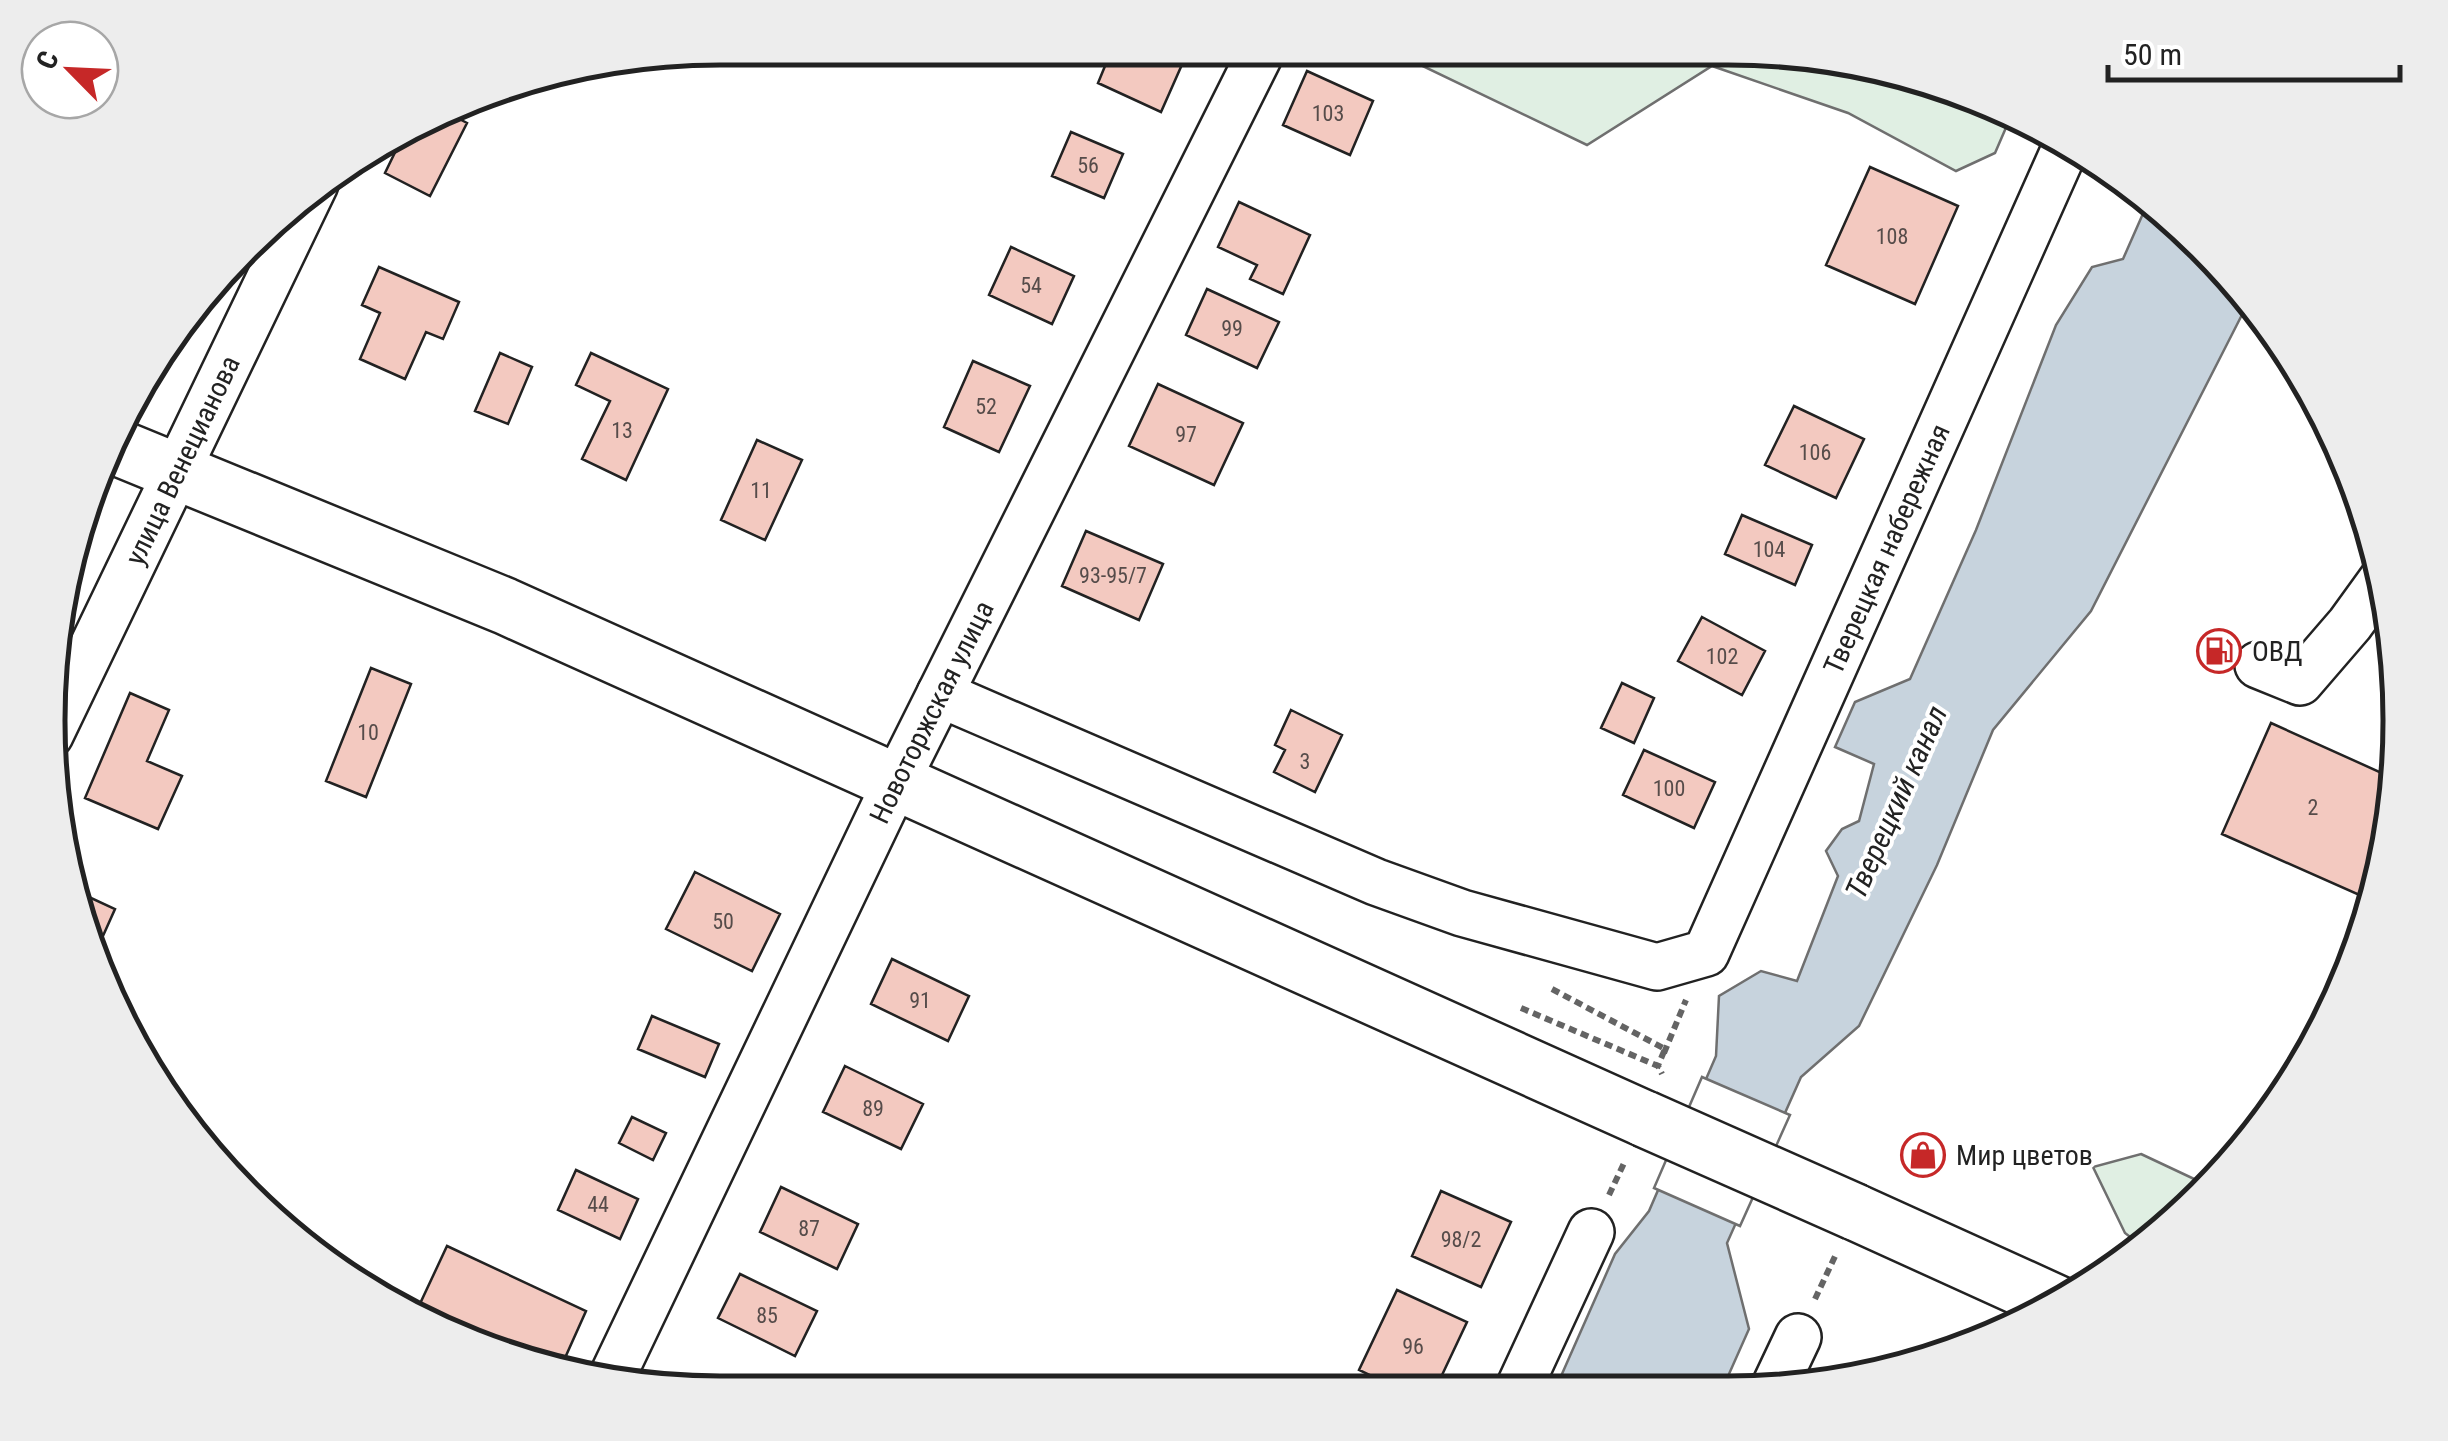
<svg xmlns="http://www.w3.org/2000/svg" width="2448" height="1441" font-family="'Roboto Condensed',sans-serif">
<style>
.green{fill:#e0efe3;stroke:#6f6f6f;stroke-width:2.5}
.water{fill:#c7d3dd;stroke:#6f6f6f;stroke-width:2.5}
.pier{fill:#fff;stroke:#6f6f6f;stroke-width:2.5}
.building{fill:#f3c9c0;stroke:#222;stroke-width:2.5}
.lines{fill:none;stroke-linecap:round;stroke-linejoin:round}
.minor-casing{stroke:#222;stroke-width:50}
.highway-casing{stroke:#222;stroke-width:60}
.path{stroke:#646464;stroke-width:6;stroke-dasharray:8 5;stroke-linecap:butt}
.minor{stroke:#fff;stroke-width:45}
.highway{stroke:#fff;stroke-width:55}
.highway-bridge-casing{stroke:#222;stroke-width:60;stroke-linecap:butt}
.highway-bridge{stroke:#fff;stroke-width:55}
.labels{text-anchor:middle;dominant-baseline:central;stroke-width:8;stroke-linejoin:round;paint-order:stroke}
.number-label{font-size:22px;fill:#564c4a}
.street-label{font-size:28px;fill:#222;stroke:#fff}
.poi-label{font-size:28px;fill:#222;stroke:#fff;text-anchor:start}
.water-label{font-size:30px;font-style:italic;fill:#222;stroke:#fff}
.rim{fill:none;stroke:#222;stroke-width:5}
</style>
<rect width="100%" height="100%" fill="#fff"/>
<path class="green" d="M1400,48L1772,49L1944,83L2011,116L1995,153L1956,171L1848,113L1712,66L1587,145L1408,59Z
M2141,1154L2207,1185L2172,1226L2143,1247L2125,1233L2093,1167Z"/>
<path class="water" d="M2149,200L2204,245L2249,301L2091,611L1993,730L1937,865L1859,1026L1801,1077L1727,1243L1749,1329L1721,1392H1554L1615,1254L1649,1211L1716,1056L1719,996L1761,971L1797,981L1838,876L1826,851L1842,829L1859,821L1874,764L1835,747L1855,702L1910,679L1976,530L2056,325L2092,267L2123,259Z"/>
<path class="pier" d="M1702,1077L1790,1115L1740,1226L1654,1188Z"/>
<path class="building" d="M1090,48H1159L1184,60L1161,112L1098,83L1105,66L1086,57Z
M1307,71L1373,101L1350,155L1283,125Z
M448,113L467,123L430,196L385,173L402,138Z
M1071,132L1123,154L1104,198L1052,176Z
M1870,167L1958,206L1915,304L1826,265Z
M1239,202L1310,235L1283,294L1250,279L1257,265L1218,247Z
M1011,247L1074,276L1052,324L989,295Z
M379,267L459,302L443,339L426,332L405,379L360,359L380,313L362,305Z
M1207,289L1279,322L1257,368L1186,335Z
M500,353L532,367L508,424L475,411Z
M591,353L668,389L626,480L582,459L610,401L576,385Z
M973,361L1030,386L999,452L944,427Z
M1158,384L1243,423L1214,485L1129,446Z
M1794,406L1864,439L1836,498L1765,465Z
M757,440L802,460L765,540L721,520Z
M1742,515L1812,545L1795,585L1725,554Z
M1086,531L1163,564L1139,620L1062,586Z
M1702,617L1765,651L1742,695L1678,661Z
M371,668L411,684L366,797L326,781Z
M1622,683L1654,698L1634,743L1601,728Z
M130,693L169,710L147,761L182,776L158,829L85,798Z
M1291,710L1342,735L1315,792L1274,772L1285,750L1275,745Z
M2271,723L2395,779L2387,852L2373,901L2222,834Z
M1644,750L1715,782L1694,828L1623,795Z
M695,872L780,914L752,971L666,929Z
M76,891L115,909L94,956L83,936Z
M892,959L969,996L948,1041L871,1004Z
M652,1016L719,1044L705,1077L638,1049Z
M845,1066L923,1104L901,1149L823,1112Z
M632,1117L666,1133L653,1160L619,1143Z
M576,1170L638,1199L620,1239L558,1210Z
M781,1187L858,1224L837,1269L760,1232Z
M1441,1191L1511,1222L1481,1287L1412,1256Z
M447,1246L586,1311L560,1369L544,1366L418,1308Z
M740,1274L817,1311L795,1356L718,1318Z
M1397,1290L1467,1322L1434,1392H1405L1359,1370Z"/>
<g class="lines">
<g class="minor-casing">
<g id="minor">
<path d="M2258,665L2300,682L2350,624L2384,577"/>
<path id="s1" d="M940,694L1376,882L1462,913L1657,967L1706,953L2067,144"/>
<path id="s2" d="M50,735L315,184"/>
<path id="s3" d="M611,1379L896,782L1263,48"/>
<path d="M1517,1392L1591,1232"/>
<path d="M1772,1392L1798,1337"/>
</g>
</g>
<g class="highway-casing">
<path id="highway" d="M114,446L505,606L1645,1119
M1855,1212L2060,1305"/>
</g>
<path class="path" d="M1552,989L1665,1049L1657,1068
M1521,1008L1658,1066L1662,1074
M1664,1053L1686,1000
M1609,1195L1625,1161
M1815,1299L1837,1252"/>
<use href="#minor" class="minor"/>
<use href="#highway" class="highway"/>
<g class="highway-bridge-casing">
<path id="highway-bridge" d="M1645,1119L1855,1212"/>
</g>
<use href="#highway-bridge" class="highway-bridge"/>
</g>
<defs>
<g id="fuel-ring" transform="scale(2.25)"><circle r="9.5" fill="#fff" stroke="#c62828" stroke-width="1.5"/><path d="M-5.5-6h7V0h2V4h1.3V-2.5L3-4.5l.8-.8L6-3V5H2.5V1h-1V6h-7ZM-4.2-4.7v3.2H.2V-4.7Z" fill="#c62828"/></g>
<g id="shop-ring" transform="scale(2.25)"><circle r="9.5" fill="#fff" stroke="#c62828" stroke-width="1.5"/><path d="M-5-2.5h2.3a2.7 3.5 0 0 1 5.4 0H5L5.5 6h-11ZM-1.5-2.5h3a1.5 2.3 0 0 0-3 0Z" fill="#c62828"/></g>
</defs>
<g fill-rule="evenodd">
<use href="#fuel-ring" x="2219" y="651"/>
<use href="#shop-ring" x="1923" y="1155"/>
</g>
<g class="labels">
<g class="number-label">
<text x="1328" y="113">103</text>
<text x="1088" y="165">56</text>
<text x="1892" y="236">108</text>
<text x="1031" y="285">54</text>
<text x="1232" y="328">99</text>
<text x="986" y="406">52</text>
<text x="622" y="430">13</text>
<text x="1186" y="434">97</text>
<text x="1815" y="452">106</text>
<text x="761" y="490">11</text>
<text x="1769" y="549">104</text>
<text x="1113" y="575">93-95/7</text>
<text x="1722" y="656">102</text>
<text x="368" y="732">10</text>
<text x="1305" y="761">3</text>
<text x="1669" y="788">100</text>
<text x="2313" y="807">2</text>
<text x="723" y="921">50</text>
<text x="920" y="1000">91</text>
<text x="873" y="1108">89</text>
<text x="598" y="1204">44</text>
<text x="809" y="1228">87</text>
<text x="1461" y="1239">98/2</text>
<text x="767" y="1315">85</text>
<text x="1413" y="1346">96</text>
</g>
<g class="street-label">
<text stroke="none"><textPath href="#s2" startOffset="305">улица Венецианова</textPath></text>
<text stroke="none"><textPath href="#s1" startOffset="1262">Тверецкая набережная</textPath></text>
<text stroke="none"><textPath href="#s3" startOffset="740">Новоторжская улица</textPath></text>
</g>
<g class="poi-label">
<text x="2252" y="651">ОВД</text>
<text x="1956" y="1155">Мир цветов</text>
</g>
<g class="water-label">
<text transform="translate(1896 802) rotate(-66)">Тверецкий канал</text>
</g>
</g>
<path d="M0 0H2448V1441H0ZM720 65H1728A655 655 0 0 1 2383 720V721A655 655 0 0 1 1728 1376H720A655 655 0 0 1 65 721V720A655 655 0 0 1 720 65Z" fill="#ededed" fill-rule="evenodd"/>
<path class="rim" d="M720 65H1728A655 655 0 0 1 2383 720V721A655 655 0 0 1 1728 1376H720A655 655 0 0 1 65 721V720A655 655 0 0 1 720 65Z"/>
<g transform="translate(70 70) rotate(294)"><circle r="48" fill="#ffffff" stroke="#a7a7a7" stroke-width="2.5"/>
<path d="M0-8L18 38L0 25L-18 38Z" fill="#c62828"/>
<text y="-15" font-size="28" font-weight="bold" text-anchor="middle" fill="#222222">С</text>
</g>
<path d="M2108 65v15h292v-15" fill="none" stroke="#222222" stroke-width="5"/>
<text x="2123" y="65" font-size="30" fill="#222222" stroke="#ffffff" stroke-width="8" paint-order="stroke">50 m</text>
</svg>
